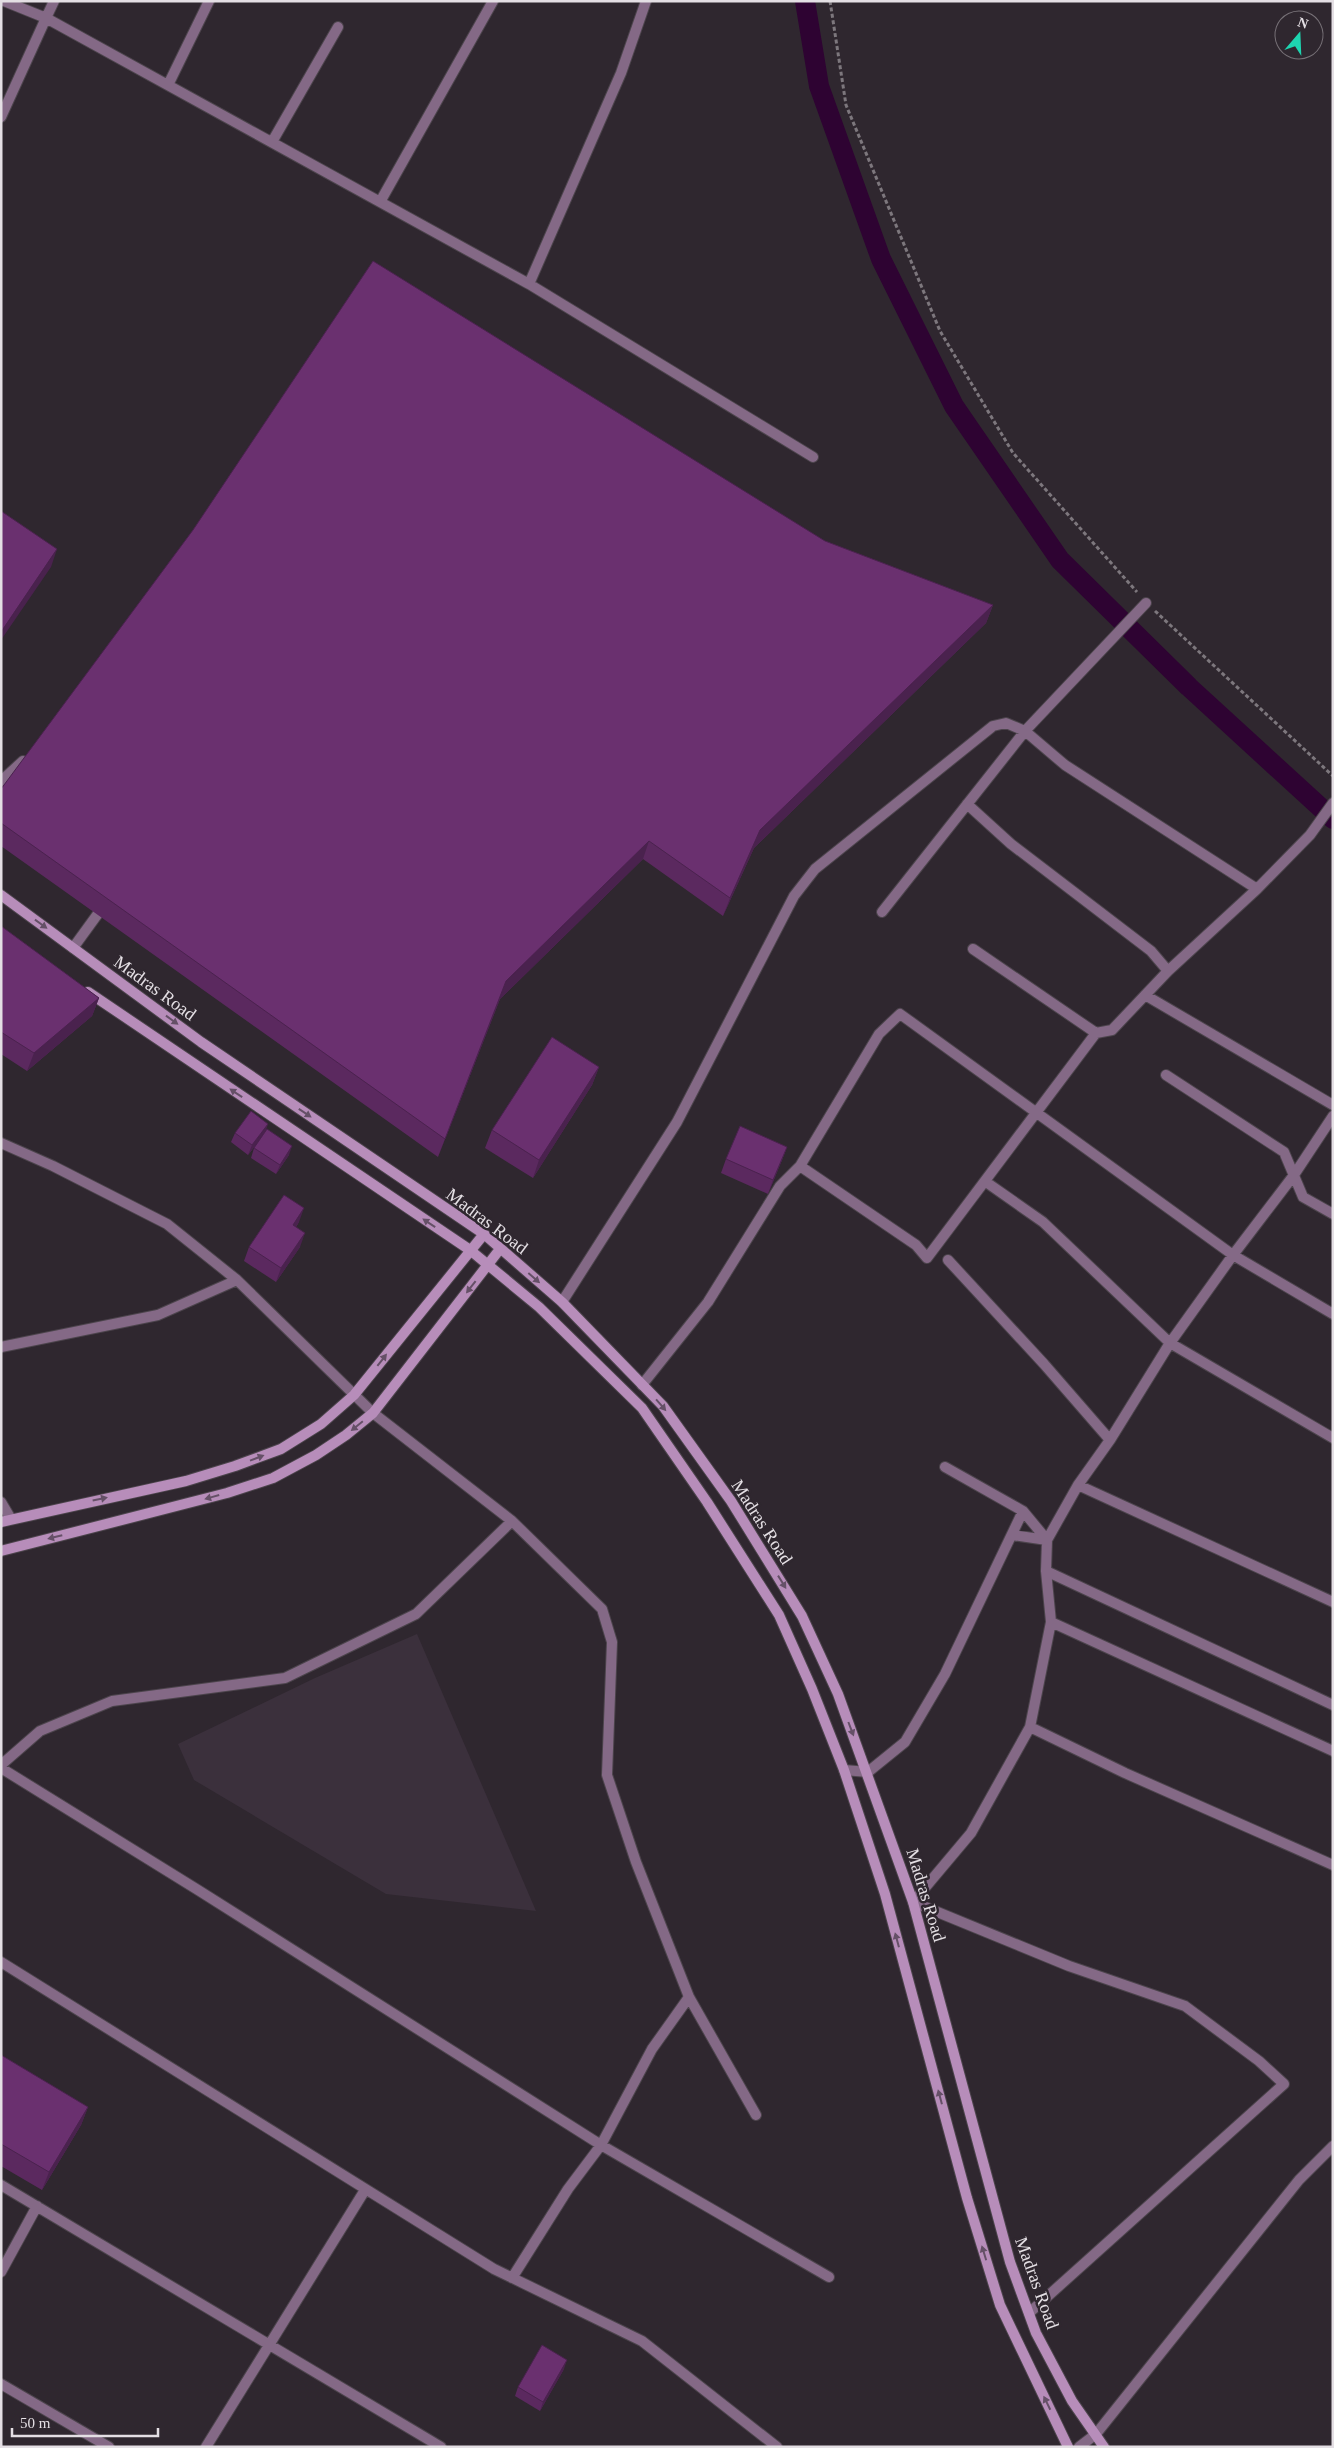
<svg xmlns="http://www.w3.org/2000/svg" width="1334" height="2448" font-family="'Times New Roman',serif">
<style>
.built{fill:#3b303c}
.lines{fill:none;stroke-linecap:round;stroke-linejoin:round}
.canal{stroke:#2e0332;stroke-width:20}
.minor-casing{stroke:#4c444c;stroke-width:12}
.secondary-casing{stroke:#4c444c;stroke-width:12}
.path{stroke:#7d777d;stroke-width:3;stroke-dasharray:4 2.5;stroke-linecap:butt}
.minor{stroke:#846986;stroke-width:10}
.secondary{stroke:#b78dba;stroke-width:10}
.wall{fill:#5b295f}
.shaded-wall{fill:#4a224e}
.building{fill:#6a306f;stroke:#4a224e}
.oneway{fill:#655067}
.labels{text-anchor:middle;dominant-baseline:central;stroke-width:5;stroke-linejoin:round;paint-order:stroke}
.street-label{font-size:18px;fill:#e4dfe4;stroke:#2f272f}
</style>
<rect width="100%" height="100%" fill="#2f272f"/>
<path class="built" d="M417,1634L536,1911L386,1894L194,1780L178,1744L315,1678Z"/>
<g class="lines">
<path class="canal" d="M805,1L819,86L881,259L954,406L1060,560L1189,687L1333,819"/>
<g class="minor-casing">
<path id="minor" d="M54,1L46,18L529,284
M646,1L621,73L529,284L813,457
M168,85L209,1
M1,117L46,18L4,1
M272,142L338,27
M380,202L493,1
M1,781L23,761
M967,804L1011,844L1151,951L1168,971
M882,912L1025,731L1146,603
M73,948L105,904
M973,949L1096,1033L1112,1030L1168,971L1257,889L1310,835L1333,803
M1145,995L1333,1105
M1166,1075L1284,1152L1303,1197L1333,1214
M1,1143L53,1166L167,1224L237,1280
M800,1166L916,1245L927,1258L1096,1033
M986,1182L1043,1222L1170,1343L1333,1438
M948,1260L1044,1364L1110,1440L1078,1485L1047,1540L1046,1571
M562,1302L677,1122L794,896L815,869L993,726L1006,723L1025,731L1065,765L1257,889
M1,1347L158,1315L237,1280L373,1413L512,1521L416,1614L285,1678L112,1701L40,1731L1,1765
M642,1385L708,1302L780,1186L800,1166L879,1034L900,1014L1233,1255L1333,1314
M1110,1440L1170,1343L1233,1255L1294,1175L1333,1116
M945,1467L1023,1511L1047,1540L1012,1535
M1078,1485L1333,1602
M1,1502L11,1519
M1051,1622L1046,1571L1333,1705
M1333,1751L1051,1622L1030,1727L1125,1773L1333,1865
M1,1768L198,1890L601,2145L829,2277
M844,1770L868,1772L905,1742L945,1674L1023,1511
M1,1962L494,2269L642,2341L777,2447
M689,1997L756,2115
M1,2185L441,2447
M1,2272L37,2206
M512,2278L568,2189L601,2145L652,2049L689,1997L636,1862L607,1775L612,1642L602,1609L512,1521
M1029,2313L1284,2084L1259,2061L1185,2006L1069,1966L913,1902L971,1833L1030,1727
M1,2384L109,2447
M206,2447L365,2190
M1079,2447L1096,2434L1299,2180L1333,2146"/>
</g>
<g class="secondary-casing">
<path id="secondary" d="M1,895L201,1042L484,1234L562,1302L663,1406L731,1501L802,1616L838,1694L913,1902L1010,2262L1036,2333L1072,2401L1104,2447
M88,992L470,1250L539,1307L642,1408L707,1502L779,1615L812,1689L844,1770L885,1894L967,2198L1000,2305L1068,2447
M1,1522L186,1481L235,1466L281,1449L321,1424L354,1395L484,1234
M1,1551L227,1493L273,1478L316,1455L346,1435L373,1413L500,1249"/>
</g>
<path class="path" d="M830,1L846,105L940,331L1013,453L1137,592
M1155,611L1333,776"/>
<use href="#minor" class="minor"/>
<use href="#secondary" class="secondary"/>
</g>
<path class="wall" d="M825,541L993,605L986,623L754,848L723,916L643,859L500,999L438,1157L1,846V789Z
M1,926L99,998L92,1016L27,1071L1,1054Z
M599,1067L592,1085L533,1178L485,1148L492,1130Z
M265,1132L289,1155L276,1174L251,1158L254,1148L262,1137L248,1155L231,1142L235,1133Z
M787,1147L782,1160L768,1194L721,1173L726,1159Z
M299,1222L296,1227L300,1247L276,1282L244,1261L249,1247Z
M1,2055L88,2107L81,2125L42,2190L1,2166Z
M564,2369L540,2411L515,2396L518,2387Z"/>
<path class="shaded-wall" d="M57,549L51,567L1,640V632Z
M993,605L986,623L754,848L723,916L730,898L760,830Z
M649,841L643,859L500,999L438,1157L506,981Z
M99,998L92,1016L27,1071L34,1053Z
M599,1067L592,1085L533,1178L539,1160Z
M268,1124L265,1133L248,1155L252,1145Z
M292,1146L289,1155L276,1174L280,1165Z
M787,1147L782,1160L768,1194L773,1180Z
M304,1208L299,1222L288,1239L293,1225Z
M305,1233L300,1247L276,1282L281,1268Z
M88,2107L81,2125L42,2190L49,2172Z
M567,2360L564,2369L540,2411L543,2402Z"/>
<path class="building" d="M373,261L825,541L993,605L760,830L730,898L649,841L506,981L445,1139L1,823V789L193,530Z
M1,511L57,549L1,632Z
M1,926L99,998L34,1053L1,1032Z
M552,1037L599,1067L539,1160L492,1130Z
M251,1111L268,1124L252,1145L235,1133Z
M740,1126L787,1147L773,1180L726,1159Z
M267,1129L292,1146L280,1165L254,1148Z
M284,1195L304,1208L293,1225L305,1233L281,1268L249,1247Z
M1,2055L88,2107L49,2172L1,2144Z
M542,2345L567,2360L543,2402L518,2387Z"/>
<defs><path id="oneway-solid" d="M-6-.8H1V-3.2L6.5 0L1 3.2V.8H-6Z" transform="scale(1.25)"/></defs>
<g class="oneway">
<use href="#oneway-solid" transform="translate(41 924) rotate(36)"/>
<use href="#oneway-solid" transform="translate(172 1020) rotate(36)"/>
<use href="#oneway-solid" transform="translate(236 1093) rotate(-146)"/>
<use href="#oneway-solid" transform="translate(305 1113) rotate(34)"/>
<use href="#oneway-solid" transform="translate(429 1223) rotate(-146)"/>
<use href="#oneway-solid" transform="translate(534 1278) rotate(41)"/>
<use href="#oneway-solid" transform="translate(471 1287) rotate(128)"/>
<use href="#oneway-solid" transform="translate(382 1360) rotate(-52)"/>
<use href="#oneway-solid" transform="translate(661 1405) rotate(49)"/>
<use href="#oneway-solid" transform="translate(357 1426) rotate(141)"/>
<use href="#oneway-solid" transform="translate(257 1458) rotate(-21)"/>
<use href="#oneway-solid" transform="translate(212 1497) rotate(164)"/>
<use href="#oneway-solid" transform="translate(100 1499) rotate(-12)"/>
<use href="#oneway-solid" transform="translate(55 1537) rotate(166)"/>
<use href="#oneway-solid" transform="translate(782 1582) rotate(58)"/>
<use href="#oneway-solid" transform="translate(851 1729) rotate(69)"/>
<use href="#oneway-solid" transform="translate(897 1940) rotate(-105)"/>
<use href="#oneway-solid" transform="translate(940 2097) rotate(-105)"/>
<use href="#oneway-solid" transform="translate(984 2253) rotate(-107)"/>
<use href="#oneway-solid" transform="translate(1047 2403) rotate(-116)"/>
</g>
<g class="labels">
<g class="street-label">
<text transform="translate(155 988) rotate(36)">Madras Road</text>
<text transform="translate(487 1221) rotate(37)">Madras Road</text>
<text transform="translate(762 1522) rotate(57)">Madras Road</text>
<text transform="translate(926 1895) rotate(73)">Madras Road</text>
<text transform="translate(1037 2283) rotate(70)">Madras Road</text>
</g>
</g>
<rect width="1334" height="2448" fill="none" stroke="#e4dfe4" stroke-width="5"/>
<g transform="translate(1299 35) rotate(19)"><circle r="24" fill="#2f272f" stroke="#777177"/>
<path d="M0-4L9 19L0 12L-9 19Z" fill="#1ed5b0"/>
<text y="-8" font-size="14" font-weight="bold" text-anchor="middle" fill="#e4dfe4">N</text>
</g>
<path d="M12 2428v8h146v-8" fill="none" stroke="#e4dfe4" stroke-width="2.5"/>
<text x="20" y="2428" font-size="15" fill="#e4dfe4" stroke="#2f272f" stroke-width="4" paint-order="stroke">50 m</text>
</svg>
